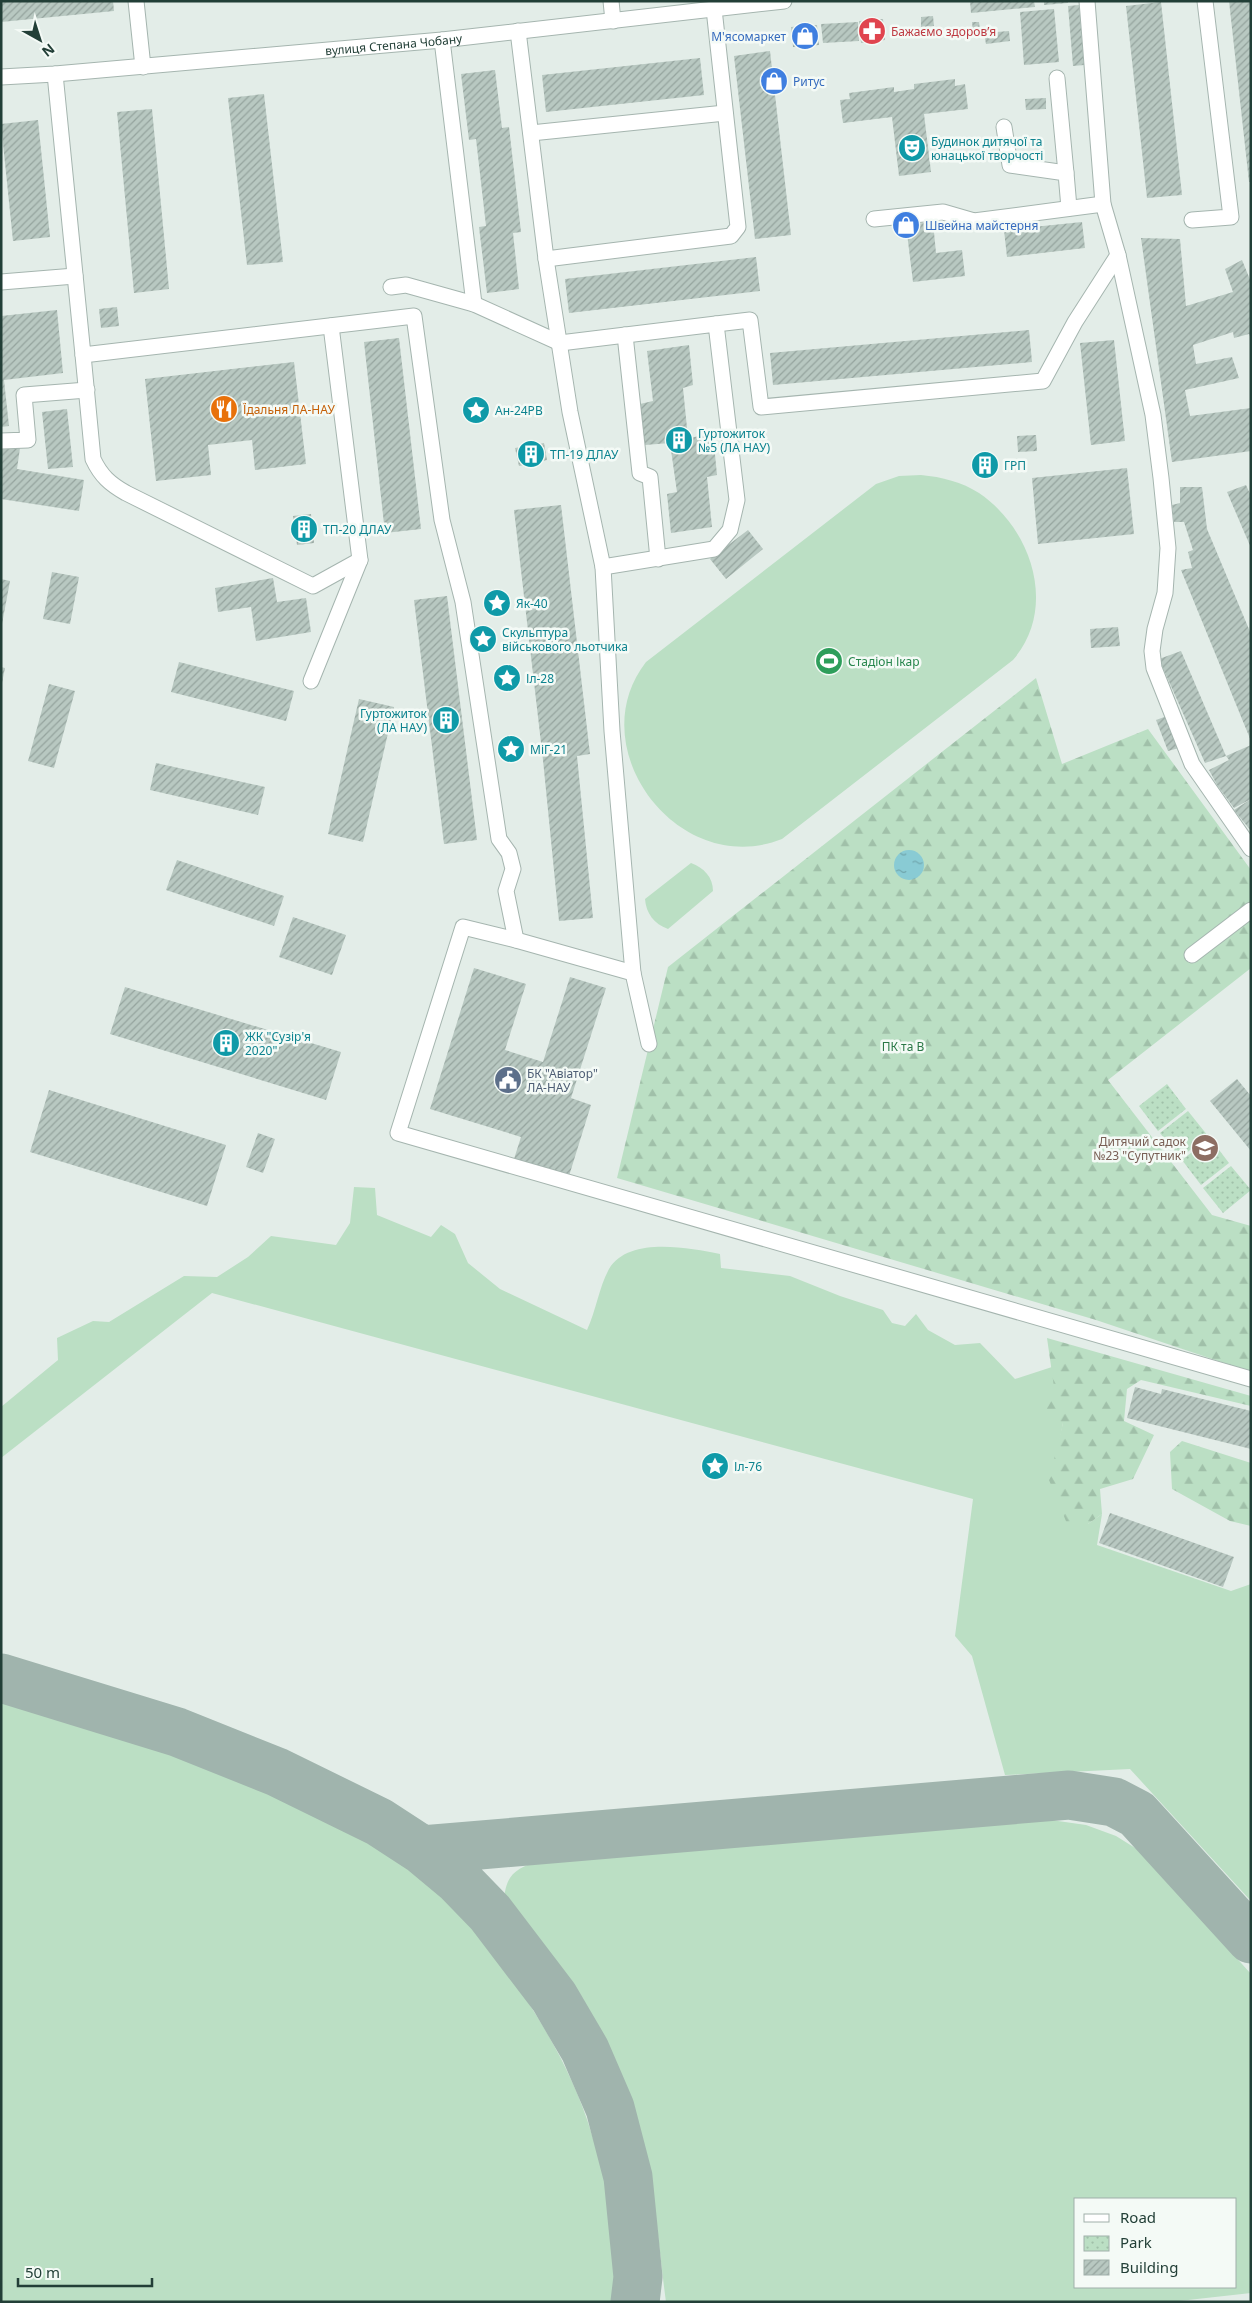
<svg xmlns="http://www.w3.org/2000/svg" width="1252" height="2303" font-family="'Noto Sans',sans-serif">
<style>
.grass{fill:#bbdfc4;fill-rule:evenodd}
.forest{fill:url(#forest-firs)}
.park{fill:url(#park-dots)}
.water{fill:url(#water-ripples)}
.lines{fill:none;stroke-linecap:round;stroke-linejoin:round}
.taxiway{stroke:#a0b4ad;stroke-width:49}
.building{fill:url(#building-hatch)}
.minor-casing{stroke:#a5b5af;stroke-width:17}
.minor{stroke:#fff;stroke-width:15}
.labels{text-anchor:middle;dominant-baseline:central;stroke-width:5;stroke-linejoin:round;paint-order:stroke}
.health-label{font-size:12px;fill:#be3a42;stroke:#f4faf6;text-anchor:start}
.shop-label{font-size:12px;fill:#366cbe;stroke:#f4faf6;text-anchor:start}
.street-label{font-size:12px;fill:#223f37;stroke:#f4faf6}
.culture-label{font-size:12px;fill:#0d838f;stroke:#f4faf6;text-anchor:start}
.food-label{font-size:12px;fill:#c56008;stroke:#f4faf6;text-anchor:start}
.leisure-label{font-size:12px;fill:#27864d;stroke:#f4faf6;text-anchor:start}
.park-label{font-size:12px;fill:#2a7846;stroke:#f4faf6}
.service-label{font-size:12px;fill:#4e5e75;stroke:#f4faf6;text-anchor:start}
.education-label{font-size:12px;fill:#785e54;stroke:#f4faf6;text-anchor:end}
</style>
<defs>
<pattern id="forest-firs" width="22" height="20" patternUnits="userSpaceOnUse" patternTransform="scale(1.25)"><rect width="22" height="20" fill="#bbdfc4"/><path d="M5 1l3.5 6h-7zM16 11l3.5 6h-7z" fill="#a0c0a9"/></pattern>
<pattern id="park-dots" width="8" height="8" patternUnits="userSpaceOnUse" patternTransform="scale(1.25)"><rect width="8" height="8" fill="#bbdfc4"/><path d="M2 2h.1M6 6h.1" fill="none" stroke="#a0c0a9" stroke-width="1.8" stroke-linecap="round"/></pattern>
<pattern id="water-ripples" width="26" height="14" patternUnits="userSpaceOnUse" patternTransform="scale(1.25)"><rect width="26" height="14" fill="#89cbd4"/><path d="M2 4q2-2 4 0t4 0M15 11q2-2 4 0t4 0" fill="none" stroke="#70a6ad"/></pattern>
<pattern id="building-hatch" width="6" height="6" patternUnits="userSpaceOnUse" patternTransform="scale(1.25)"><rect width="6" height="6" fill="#b8c8c1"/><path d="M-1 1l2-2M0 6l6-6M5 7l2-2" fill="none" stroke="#95a49e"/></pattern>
</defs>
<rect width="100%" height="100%" fill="#e3ede8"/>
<path class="grass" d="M921,475C942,477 962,482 979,493C1032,529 1058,608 1013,660L782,839C679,880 579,748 646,662L876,484L899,476Z
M691,863C704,868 713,877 713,891L668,929C654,924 646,913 645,899Z
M354,1187L375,1188L377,1215L431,1237L441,1225L455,1234L468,1263L500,1289L587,1330C596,1311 599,1287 609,1269C629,1236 688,1248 720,1254L721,1268L790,1276L840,1296L883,1310L892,1323L905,1326L916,1314L928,1330L955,1345L980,1343L1015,1379L1052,1367L1063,1423L1058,1448L1088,1524L1102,1514L1097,1545L1231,1591L1251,1584V1901L1130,1769L1005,1775L972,1656L955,1636L973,1499L212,1293L1,1458V1407L58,1360L57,1338L93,1321L109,1322L184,1276L217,1277L248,1257L271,1236L336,1245L350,1223Z
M1,1698C168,1748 350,1793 473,1926C490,1945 504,1967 518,1987C549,2033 576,2081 592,2135C607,2181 628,2254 618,2302H1Z
M1044,1819L1086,1825L1116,1836L1140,1851L1251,1974V2293L1170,2302H666C660,2258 657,2214 648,2171C628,2070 567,1981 504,1903C505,1874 515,1869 541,1860ZM1076,2199H1236V2287H1076Z"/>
<path class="forest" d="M1036,678L1062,764L1148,729L1251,870V968L1108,1080L1212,1215L1251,1226V1372L1096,1320L617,1178L668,967Z
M1047,1338L1251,1396V1406L1141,1380L1127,1389L1124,1421L1154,1435L1133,1479L1100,1489L1102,1514L1088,1524L1068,1526L1049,1480L1063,1423L1036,1411L1055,1394Z
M1182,1441L1251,1463V1526L1230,1521L1172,1489L1170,1452Z"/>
<path class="park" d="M1167,1084L1186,1109L1158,1131L1139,1106Z
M1188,1111L1208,1136L1180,1158L1160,1133Z
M1210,1138L1229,1163L1201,1185L1182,1160Z
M1231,1166L1251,1190L1223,1213L1203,1188Z"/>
<path class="water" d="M894 865a15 15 0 1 1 30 0a15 15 0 1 1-30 0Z"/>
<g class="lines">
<path class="taxiway" d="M1,1678L177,1732L277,1772L379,1822L422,1850L458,1880L490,1913L554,1997L585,2050L610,2108L628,2177L638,2277L635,2302
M422,1850L1069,1795L1114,1802L1137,1814L1251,1939"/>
</g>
<path class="building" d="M1,1H113L114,11L1,22Z
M970,1H1034L1035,7L971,13Z
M1044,1H1068V3L1044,5Z
M1229,1H1251V182H1249Z
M1161,2L1182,195L1147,198L1126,6Z
M1079,5L1084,65L1073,66L1068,6Z
M1054,9L1059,62L1024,65L1020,12Z
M933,16L934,26L921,27V17Z
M883,19L885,40L861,43L859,21Z
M858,22L859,41L823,43L821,24Z
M972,22H979L980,31H973Z
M817,25L819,45L793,47L791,27Z
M1009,31L1010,41L986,44L984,33Z
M770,51L791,235L755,239L734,56Z
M700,58L704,95L546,112L542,75Z
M495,70L502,128L509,127L521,232L513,233L519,289L487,293L479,227L486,226L476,139L469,140L461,74Z
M955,79V86L965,84L968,109L924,114L931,172L899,176L892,117L843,123L840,100L850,99L849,93L894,87V92L914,89V84Z
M264,94L283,262L247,265L228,98Z
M1046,98V109L1026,110L1025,99Z
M152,109L169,289L134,293L117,112Z
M38,120L50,237L13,241L1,124Z
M933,222L936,253L962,250L965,276L913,282L906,225Z
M1082,222L1085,248L1007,257L1004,230Z
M1141,238L1180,239L1186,306L1233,292L1225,269L1242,260L1251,282V339L1249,334L1234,338L1233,332L1193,345L1196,364L1232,357L1239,378L1185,390L1190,416L1251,408V451L1172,462Z
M756,257L760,291L569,313L565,279Z
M117,307L119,326L101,328L99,309Z
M57,310L63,373L4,380L9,426L1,427V316Z
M1029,330L1032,362L773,385L770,353Z
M399,338L421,529L385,533L364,342Z
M1114,340L1125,441L1091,445L1080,343Z
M689,345L693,385L683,388L688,438L713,434L717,475L707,477L712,527L671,533L667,494L677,492L670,443L645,445L640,404L653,401L647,351Z
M294,362L306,464L255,470L252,440L208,445L211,475L156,481L145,379Z
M67,409L73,467L48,469L42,412Z
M1036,435L1037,451L1018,452L1017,436Z
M544,443L547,460L519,466L515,448Z
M1,445L20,448L17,469L84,480L79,511L1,499Z
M994,455L996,472L975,474L974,457Z
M1127,468L1134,534L1038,544L1032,478Z
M1246,485L1251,496V548L1227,492Z
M1180,487H1202L1207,529L1251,634V741L1181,570L1192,568L1188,552L1193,550L1184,522H1174L1172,505L1180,503Z
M561,505L590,754L577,756L593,918L559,921L543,760L514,510Z
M311,514L314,543L297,545L293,516Z
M748,530L763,549L726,579L710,559Z
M52,572L79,577L70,624L43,619Z
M273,578L277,602L306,598L311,632L256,641L251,607L218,612L215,588Z
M1,579L10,581L2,624H1Z
M447,596L477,840L444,844L414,600Z
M1118,627L1120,646L1091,648L1090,629Z
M1181,651L1226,756L1205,763L1159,659Z
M179,662L294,691L286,721L171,692Z
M1,667L5,668L2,683H1Z
M49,684L75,691L54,768L28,761Z
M359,699L394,707L363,842L328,834Z
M1167,716L1179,748L1168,751L1156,720Z
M1251,745V799L1234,808L1217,785L1209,770L1229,760L1226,756Z
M156,763L265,787L258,815L150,790Z
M1251,799V831L1234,810Z
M177,860L284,896L274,926L166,890Z
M293,917L346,935L332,975L279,957Z
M474,968L526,984L505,1050L543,1062L570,977L606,988L571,1098L591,1105L569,1176L514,1159L521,1137L430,1109Z
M125,987L341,1052L326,1100L110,1034Z
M1237,1079L1251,1096V1151L1210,1101Z
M49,1090L226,1145L207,1206L30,1152Z
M258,1133L275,1139L263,1173L246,1167Z
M1135,1387L1161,1394L1162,1389L1251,1411V1449L1127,1418Z
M1110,1513L1234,1557L1223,1587L1099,1543Z"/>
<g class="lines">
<g class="minor-casing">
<g id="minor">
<path d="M136,1L143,67"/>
<path d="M611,1L613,21"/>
<path d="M1087,1L1103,204L1118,255L1153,415L1161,478L1168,548L1165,593L1155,629L1152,651L1154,668L1192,764L1251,849"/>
<path d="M518,31L546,259L570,412L603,567L612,731L633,973"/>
<path d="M442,40L474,304"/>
<path d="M55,74L83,355L414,316L442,520L463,602L499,839L509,853L513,869L506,891L516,940"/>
<path id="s1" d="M1,77L55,74L442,40L784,1"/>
<path d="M1057,78L1066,173"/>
<path d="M1004,127L1010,165L1066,173L1069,208"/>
<path d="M531,133L725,113"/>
<path d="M874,219L943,212L974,221L1103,204"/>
<path d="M1192,220L1231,217L1205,1"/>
<path d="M546,259L731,236L738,227L714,9"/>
<path d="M1,282L75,276"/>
<path d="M391,287L406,285L474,304L560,343L716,324L737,500L730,530L714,549L603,567"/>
<path d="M716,324L750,320L761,407L1043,381L1075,322L1118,255"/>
<path d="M625,335L640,473L650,477L658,559"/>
<path d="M83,355L93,459C101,476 110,484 126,493L313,586L360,560L331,326"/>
<path d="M1,441L28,440L24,395L87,390"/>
<path d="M311,681L360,560"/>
<path d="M1192,955L1251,910"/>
<path d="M649,1044L633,973L516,940L463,927L398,1133L1251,1379"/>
</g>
</g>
<use href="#minor" class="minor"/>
</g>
<defs>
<g id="pharmacy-disc" transform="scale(1.4375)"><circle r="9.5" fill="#e0444e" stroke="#f4faf6"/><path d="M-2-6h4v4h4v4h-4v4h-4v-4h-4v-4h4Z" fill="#fff"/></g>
<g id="shop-disc" transform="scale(1.4375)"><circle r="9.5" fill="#3f7fe0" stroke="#f4faf6"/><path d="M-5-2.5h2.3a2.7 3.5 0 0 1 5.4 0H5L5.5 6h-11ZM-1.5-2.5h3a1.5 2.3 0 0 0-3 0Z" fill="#fff"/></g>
<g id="theatre-disc" transform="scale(1.4375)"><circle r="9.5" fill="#0f9aa8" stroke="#f4faf6"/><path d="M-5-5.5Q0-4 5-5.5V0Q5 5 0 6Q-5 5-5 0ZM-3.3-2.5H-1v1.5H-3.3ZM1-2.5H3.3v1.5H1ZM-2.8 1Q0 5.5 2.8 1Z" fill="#fff"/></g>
<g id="restaurant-disc" transform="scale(1.4375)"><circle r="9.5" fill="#e8710a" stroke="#f4faf6"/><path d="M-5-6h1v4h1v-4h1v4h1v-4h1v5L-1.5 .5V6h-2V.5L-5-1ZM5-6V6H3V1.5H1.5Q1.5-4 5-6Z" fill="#fff"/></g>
<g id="sight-disc" transform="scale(1.4375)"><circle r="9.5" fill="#0f9aa8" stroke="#f4faf6"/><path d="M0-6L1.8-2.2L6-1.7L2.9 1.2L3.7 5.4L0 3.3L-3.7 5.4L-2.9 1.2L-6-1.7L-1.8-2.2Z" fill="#fff"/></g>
<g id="building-disc" transform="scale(1.4375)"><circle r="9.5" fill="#0f9aa8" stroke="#f4faf6"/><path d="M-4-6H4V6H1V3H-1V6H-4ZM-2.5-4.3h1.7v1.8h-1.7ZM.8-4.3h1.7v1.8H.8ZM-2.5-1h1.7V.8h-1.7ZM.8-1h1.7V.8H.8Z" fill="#fff"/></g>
<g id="stadium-disc" transform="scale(1.4375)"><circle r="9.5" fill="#2e9e5b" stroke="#f4faf6"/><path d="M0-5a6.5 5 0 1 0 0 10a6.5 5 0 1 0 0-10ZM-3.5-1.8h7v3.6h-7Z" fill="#fff"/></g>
<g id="civic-disc" transform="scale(1.4375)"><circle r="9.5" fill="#5c6f8a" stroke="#f4faf6"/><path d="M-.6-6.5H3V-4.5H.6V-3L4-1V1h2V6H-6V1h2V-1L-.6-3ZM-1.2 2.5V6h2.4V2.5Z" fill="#fff"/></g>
<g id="school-disc" transform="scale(1.4375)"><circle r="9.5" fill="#8d6e63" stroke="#f4faf6"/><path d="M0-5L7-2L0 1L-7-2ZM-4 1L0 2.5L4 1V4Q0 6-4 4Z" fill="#fff"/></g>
</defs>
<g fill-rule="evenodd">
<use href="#pharmacy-disc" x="872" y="31"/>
<use href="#shop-disc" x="805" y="36"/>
<use href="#shop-disc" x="774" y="81"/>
<use href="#theatre-disc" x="912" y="148"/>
<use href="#shop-disc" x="906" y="225"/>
<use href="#restaurant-disc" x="224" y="409"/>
<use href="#sight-disc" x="476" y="410"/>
<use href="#building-disc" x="679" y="440"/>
<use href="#building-disc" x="531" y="454"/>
<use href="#building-disc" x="985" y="465"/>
<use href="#building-disc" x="304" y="529"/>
<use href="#sight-disc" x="497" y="603"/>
<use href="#sight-disc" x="483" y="639"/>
<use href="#stadium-disc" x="829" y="661"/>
<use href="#sight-disc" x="507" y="678"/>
<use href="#building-disc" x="446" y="720"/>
<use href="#sight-disc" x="511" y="749"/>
<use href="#building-disc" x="226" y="1043"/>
<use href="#civic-disc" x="508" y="1080"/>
<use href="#school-disc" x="1205" y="1148"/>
<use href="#sight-disc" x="715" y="1466"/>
</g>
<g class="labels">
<g class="health-label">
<text x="891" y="31">Бажаємо здоров’я</text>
</g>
<g class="shop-label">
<text x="786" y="36" text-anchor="end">М'ясомаркет</text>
<text x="793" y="81">Ритус</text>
<text x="925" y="225">Швейна майстерня</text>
</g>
<g class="street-label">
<text stroke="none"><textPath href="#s1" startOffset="394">вулиця Степана Чобану</textPath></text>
</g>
<g class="culture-label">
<text x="931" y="141">Будинок дитячої та<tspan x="931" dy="14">юнацької творчості</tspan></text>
<text x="495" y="410">Ан-24РВ</text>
<text x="698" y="433">Гуртожиток<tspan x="698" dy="14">№5 (ЛА НАУ)</tspan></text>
<text x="550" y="454">ТП-19 ДЛАУ</text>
<text x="1004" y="465">ГРП</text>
<text x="323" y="529">ТП-20 ДЛАУ</text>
<text x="516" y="603">Як-40</text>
<text x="502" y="632">Скульптура<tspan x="502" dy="14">військового льотчика</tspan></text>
<text x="526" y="678">Іл-28</text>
<text x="427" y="713" text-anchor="end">Гуртожиток<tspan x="427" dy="14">(ЛА НАУ)</tspan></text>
<text x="530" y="749">МіГ-21</text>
<text x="245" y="1036">ЖК "Сузір'я<tspan x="245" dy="14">2020"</tspan></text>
<text x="734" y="1466">Іл-76</text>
</g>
<g class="food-label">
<text x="243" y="409">Їдальня ЛА-НАУ</text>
</g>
<g class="leisure-label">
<text x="848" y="661">Стадіон Ікар</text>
</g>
<g class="park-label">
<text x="903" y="1046">ПК та В</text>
</g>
<g class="service-label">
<text x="527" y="1073">БК "Авіатор"<tspan x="527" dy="14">ЛА-НАУ</tspan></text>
</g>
<g class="education-label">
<text x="1186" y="1141">Дитячий садок<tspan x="1186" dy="14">№23 "Супутник"</tspan></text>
</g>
</g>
<rect width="1252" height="2303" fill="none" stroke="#223f37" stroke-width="5"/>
<rect x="1074" y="2198" width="162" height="90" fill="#f4faf6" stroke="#a0afaa"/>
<rect x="1084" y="2214" width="25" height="8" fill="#ffffff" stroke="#a0afaa"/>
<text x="1120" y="2223" font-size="15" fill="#223f37">Road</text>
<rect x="1084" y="2236" width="25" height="15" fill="url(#park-dots)" stroke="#a0afaa"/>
<text x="1120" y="2248" font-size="15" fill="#223f37">Park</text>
<rect x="1084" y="2260" width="25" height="15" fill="url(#building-hatch)" stroke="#a0afaa"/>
<text x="1120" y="2273" font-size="15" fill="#223f37">Building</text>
<g transform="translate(40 40) rotate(141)" stroke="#f4faf6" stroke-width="4" paint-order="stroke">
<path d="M0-4L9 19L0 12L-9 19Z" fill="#223f37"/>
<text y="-8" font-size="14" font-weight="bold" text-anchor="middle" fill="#223f37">N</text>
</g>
<path d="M18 2278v8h134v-8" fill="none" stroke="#223f37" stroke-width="2.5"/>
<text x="25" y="2278" font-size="15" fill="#223f37" stroke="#f4faf6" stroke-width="4" paint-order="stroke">50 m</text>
</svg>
